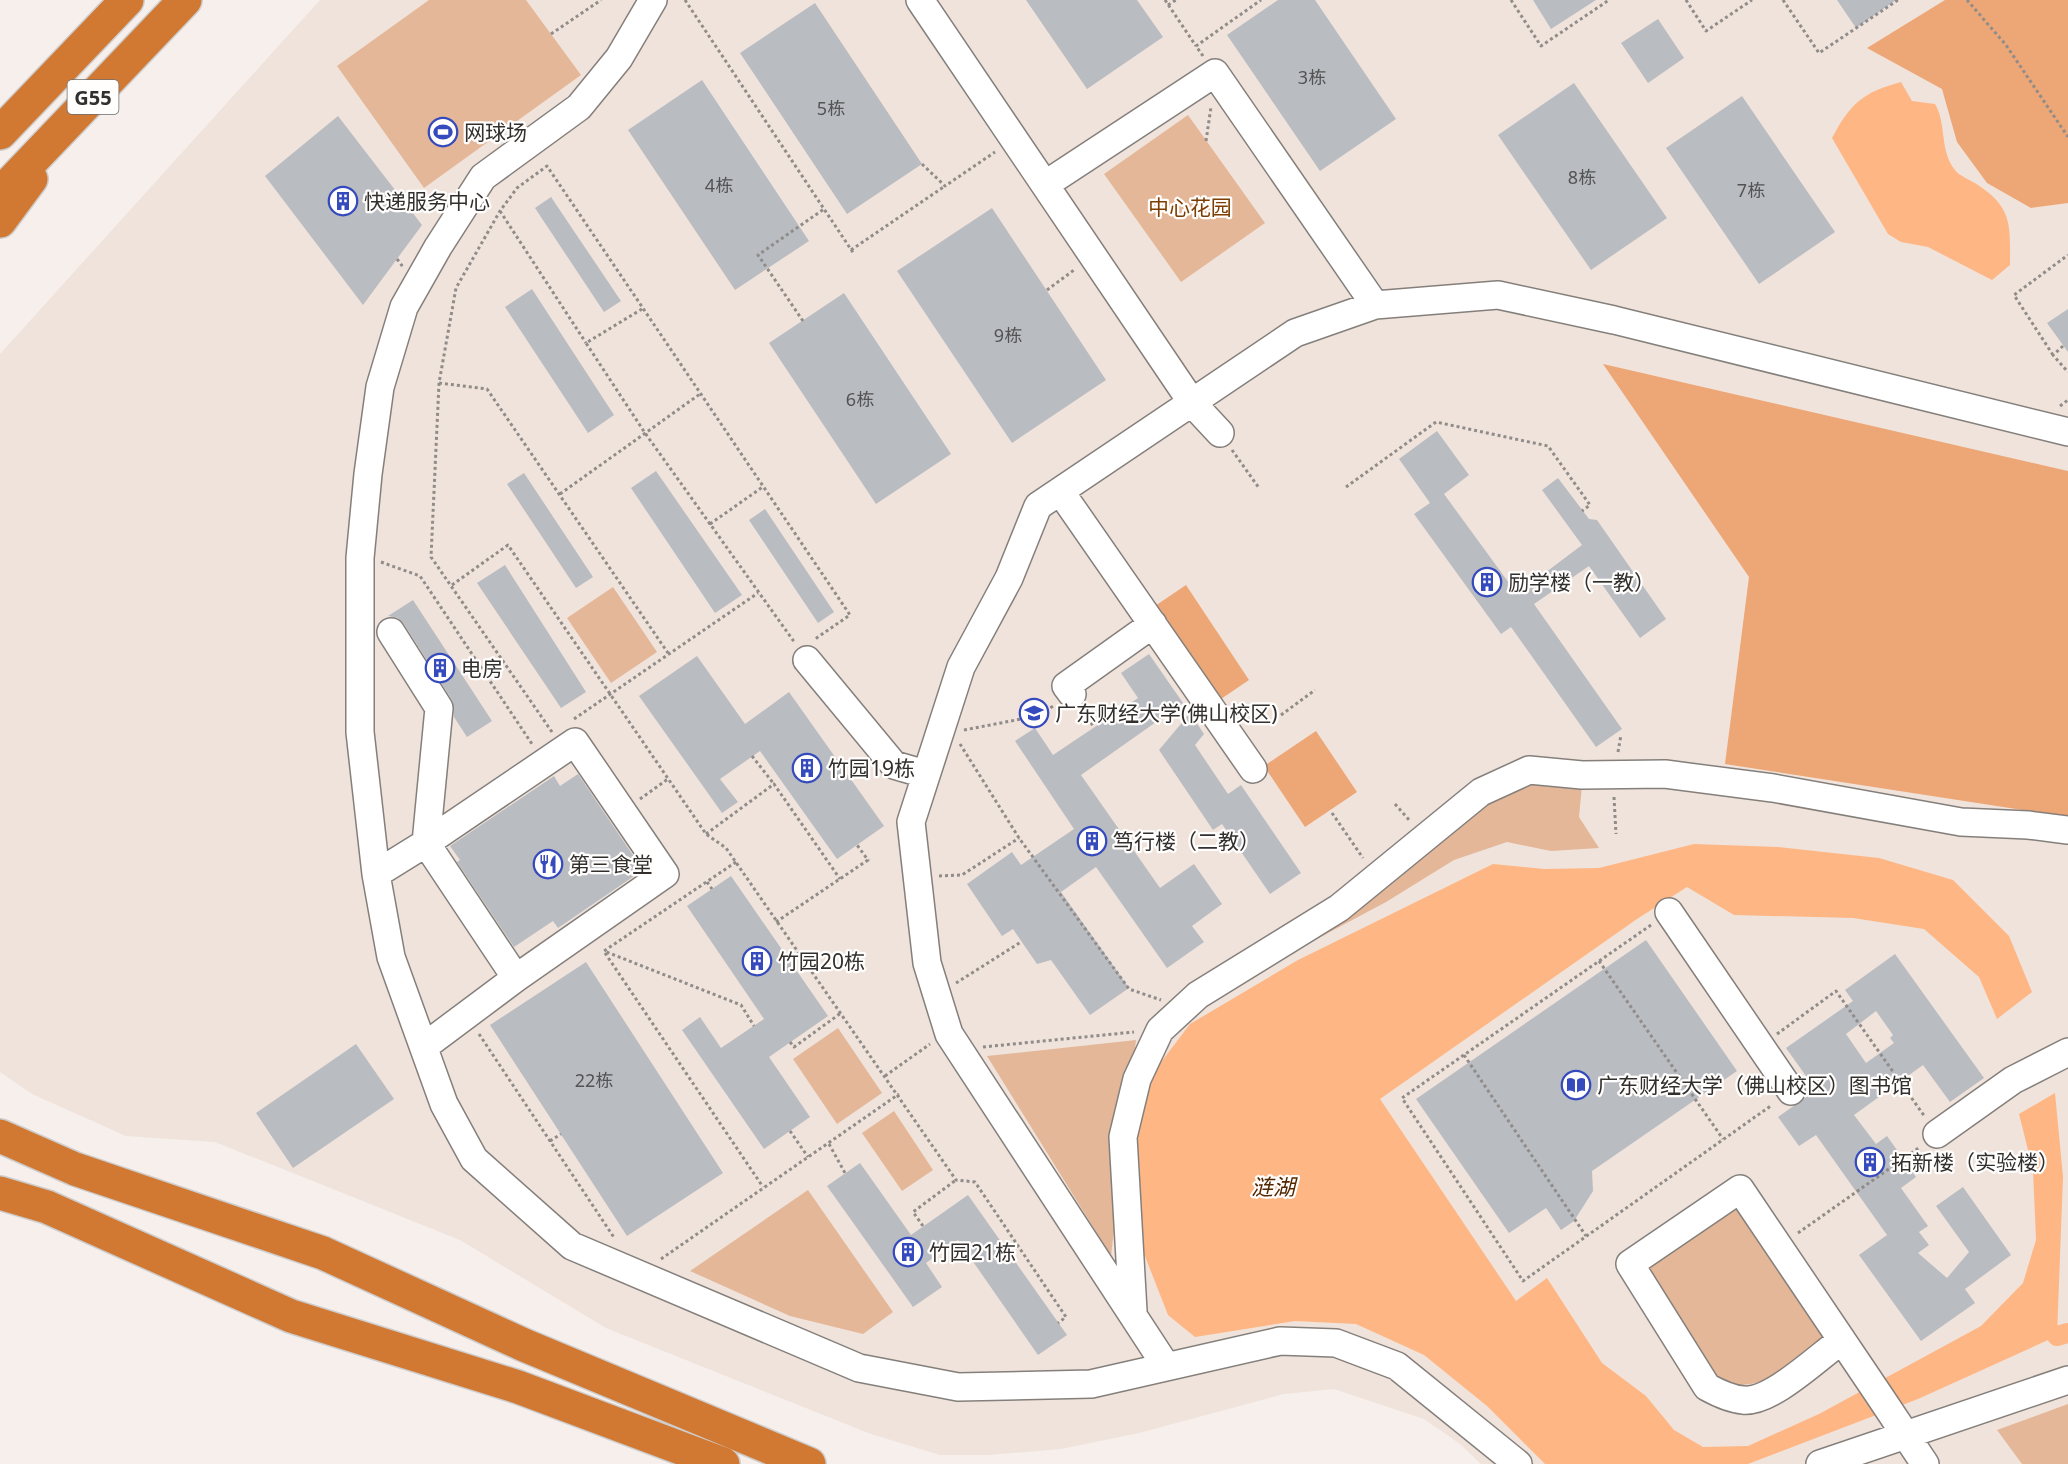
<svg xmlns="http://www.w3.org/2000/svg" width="2068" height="1464" font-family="'Noto Sans','Noto Sans SC',sans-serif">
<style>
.built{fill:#f0e3db}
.green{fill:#e4b798}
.forest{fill:#eda675}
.water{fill:#feb684}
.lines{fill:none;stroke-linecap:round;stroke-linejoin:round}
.canal{stroke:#feb684;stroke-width:20}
.building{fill:#b9bcc1;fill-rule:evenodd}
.minor-casing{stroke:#847f7b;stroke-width:30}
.highway-casing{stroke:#cecdcd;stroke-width:36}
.path{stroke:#908c8a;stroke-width:3;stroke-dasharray:3 3;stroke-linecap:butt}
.minor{stroke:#fff;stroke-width:27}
.highway{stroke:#d17933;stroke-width:33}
.labels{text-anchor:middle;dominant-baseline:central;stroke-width:4.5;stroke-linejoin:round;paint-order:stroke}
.number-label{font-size:18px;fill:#545354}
.shield{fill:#fffefd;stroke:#706e6d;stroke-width:1.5}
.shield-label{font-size:20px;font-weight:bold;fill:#32302f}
.poi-label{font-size:21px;fill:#32302f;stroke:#fffefd;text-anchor:start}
.park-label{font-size:21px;fill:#7d3d00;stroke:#fffefd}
.water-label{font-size:22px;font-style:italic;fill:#532700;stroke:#fffefd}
</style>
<rect width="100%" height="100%" fill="#f6efec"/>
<path class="built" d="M320,0H2068V1464H1481L1460,1444L1424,1419L1334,1389L1284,1394L1139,1433L1061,1449L989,1455H940L871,1434L606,1328L460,1240L215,1142L126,1136L32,1094L0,1072V354Z"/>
<path class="green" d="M429,0H526L581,75L424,188L337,66Z
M1188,115L1265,223L1181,282L1104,174Z
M613,587L657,652L611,683L567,618Z
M1530,776L1582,786L1579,817L1599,848L1551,851L1507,842L1454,860L1386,902L1259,970L1480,802Z
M838,1028L882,1093L837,1124L793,1059Z
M1136,1040L1111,1256L987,1056Z
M894,1111L933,1170L902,1191L862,1133Z
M808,1190L893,1312L863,1334L790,1316L690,1271Z
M1741,1205L1827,1336C1795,1360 1760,1400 1718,1379L1648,1266Z
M2068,1404V1464H2022L1997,1430Z"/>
<path class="forest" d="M1945,0H2068V203L2031,208L1987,183L1957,142L1942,89L1867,48Z
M1603,364L2068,471V817L1725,764L1749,577Z
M1186,585L1249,680L1215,703L1152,608Z
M1316,731L1357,792L1305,827L1264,766Z"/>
<path class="water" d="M1901,82L1912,101L1935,104C1947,124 1939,150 1955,170C1959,176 1971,180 1978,185C2013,208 2010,226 2010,265L1992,280L1928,247L1901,242L1888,234L1832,138C1850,104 1863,92 1901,82Z
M1694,844L1778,847L1879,858L1953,880L2009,936L2032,992L1997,1019L1979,977L1924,929L1853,918L1734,915L1687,887L1637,919L1380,1099L1516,1301L1547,1278L1602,1363L1646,1396L1674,1430L1703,1447L1748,1446L1819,1414L1981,1326L2023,1283L2036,1240L2033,1170L2019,1114L2055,1093L2063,1177L2057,1336L1918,1399L1748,1464H1545L1487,1406L1424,1355L1356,1324L1295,1321L1195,1337L1168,1315L1141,1246L1132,1157L1152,1074L1190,1024L1298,960L1493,864L1544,869L1599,868Z"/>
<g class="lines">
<path class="canal" d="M2057,1336L2068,1333"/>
</g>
<path class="building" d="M1026,0H1137L1163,37L1087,89Z
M1278,0H1315L1396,119L1320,171L1227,35Z
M1533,0H1596L1551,29Z
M1837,0H1896L1856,28Z
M815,3L922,164L847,214L740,53Z
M1658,19L1684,58L1648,83L1621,43Z
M702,80L809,241L735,290L628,130Z
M1574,83L1667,218L1591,270L1498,135Z
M1742,96L1835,232L1759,284L1666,148Z
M338,116L422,225L363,305L265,176Z
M551,197L621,301L604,312L535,208Z
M992,208L1106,380L1012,443L897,271Z
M532,289L614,415L588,433L505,307Z
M844,293L951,454L876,504L769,343Z
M2068,309V352L2047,323Z
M1437,431L1469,475L1444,494L1517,594L1582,545L1542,490L1558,478L1589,519L1597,520L1666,619L1640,638L1589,566L1534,604L1622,729L1596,747L1511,627L1501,634L1414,514L1430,503L1399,459Z
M656,471L742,595L715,613L631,488Z
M524,473L593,577L576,588L507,484Z
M765,509L834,612L818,623L749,520Z
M505,565L586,692L561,708L477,583Z
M413,600L492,721L467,737L454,717L452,700L404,624L398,618L388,616Z
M1149,654L1183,703L1081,775L1160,888L1194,864L1222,904L1192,926L1204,942L1167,968L1096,867L1061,892L1129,988L1090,1015L1051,960L1037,964L1013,929L1002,936L967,884L1012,852L1021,865L1074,829L1015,741L1035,728L1053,755L1138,698L1121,673Z
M697,656L745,724L789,692L884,826L837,859L760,751L720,779L738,802L722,813L639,696Z
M1190,713L1204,734L1195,745L1228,794L1241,785L1301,873L1270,894L1222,824L1213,830L1159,750Z
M578,774L643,870L558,928L553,921L514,947L457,862L460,860L450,846L554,776L560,786Z
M731,876L828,1016L769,1057L810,1117L764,1149L682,1030L700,1017L721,1048L764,1019L687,906Z
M1646,940L1737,1071L1592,1171L1593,1191L1574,1221L1561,1230L1546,1208L1509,1233L1416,1099Z
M1895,954L1984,1078L1950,1102L1923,1065L1854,1115L1876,1144L1887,1136L1916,1177L1901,1188L1928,1226L1919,1232L1929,1245L1918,1253L1947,1278L1969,1252L1936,1206L1963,1187L2011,1255L1965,1289L1975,1303L1921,1341L1859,1255L1887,1235L1816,1135L1799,1146L1778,1117L1816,1090L1786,1048L1853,1001L1845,990ZM1876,1011L1893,1035L1890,1038L1894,1043L1866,1063L1846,1034Z
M586,962L723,1173L627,1236L490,1025Z
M356,1044L394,1099L293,1168L256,1113Z
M860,1163L911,1235L968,1195L1067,1335L1038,1355L958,1240L926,1263L942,1287L913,1307L827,1186Z"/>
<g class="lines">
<g class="minor-casing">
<path id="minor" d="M653,0L619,58L579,107L483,177L438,247L404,307L380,387L368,474L360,558V732L376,874L391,957L444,1104L474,1159L572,1246L859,1368L958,1387L1091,1384L1280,1341L1336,1343L1397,1366L1518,1464
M920,0L1193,404L1220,433
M1046,184L1215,73L1375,305
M1060,491L1253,769
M807,660L894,765L925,774
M1072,694L1066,686L1153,624
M376,874L426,843L439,708L391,632
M1669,912L1791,1091
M425,1046L516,978L426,843L575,742L665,874L516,978
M1937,1134L2013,1080L2068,1052
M1133,1311L1123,1137L1137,1079L1160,1030L1198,995L1339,908L1481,792L1529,770L1582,775L1665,774L1773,788L1961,822L2028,825L2068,830
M1842,1340C1818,1357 1771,1403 1743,1400C1730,1399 1718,1393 1707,1387L1630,1264L1740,1189C1802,1281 1864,1372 1925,1464
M1166,1366L949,1034L927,963L911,822L961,667L1009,578L1038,506L1295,333L1375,305L1498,295L1614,320L2068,432
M1820,1464L2068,1380"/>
</g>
<g class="highway-casing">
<path id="highway" d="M0,133L127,0
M0,194L185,0
M0,221L31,179
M0,1136L75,1169L323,1253L524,1345L809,1464
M0,1193L47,1207L291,1316L518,1387L723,1464"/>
</g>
<path class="path" d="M685,0L854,254
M1165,0L1196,46
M1511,0L1541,46L1609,0
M1686,0L1706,31L1752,0
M1783,0L1819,53L1898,0
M1967,0L2006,45L2068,137
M1168,5L1176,0
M551,34L601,0
M1203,56L1196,46L1261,0
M1206,141L1211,107
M922,164L945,186L995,152
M500,211L586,343
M851,250L945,186
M397,259L403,267
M1047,290L1074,270
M642,309L586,343L645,433L795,643
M803,321L758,255L824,209
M2063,346L2053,355L2068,372
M2053,355L2014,295L2068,255
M439,383L487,389L668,653
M2060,406L2068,400
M1232,450L1259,488
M1346,487L1436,422L1548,446L1590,505L1582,511
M560,494L700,394
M710,524L764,486
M381,562L420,576L532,744
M452,585L508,545L706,834L726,848L956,1180L975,1182L1066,1317L1058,1323
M1084,713L1094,727
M1281,715L1315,690
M574,719L758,593
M964,730L1037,716L1055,705
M552,732L431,557L439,383L456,288L500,211L517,188L547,166L850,615L815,639
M960,744L1019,838L1129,989L1161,1000
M1618,752L1621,735
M752,756L774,784
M1614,797L1616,834
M640,799L668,779
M1395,804L1410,821
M1332,813L1363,858
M706,834L774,784L840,879
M736,862L604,951L741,1005L754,1026
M939,876L962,875L1019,838
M707,882L712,889
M776,922L868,860L857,845
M1651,925L1402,1098L1523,1281L1772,1105
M605,953L763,1187
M1599,961L1723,1139
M956,983L1021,942
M479,1034L615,1239
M1777,1034L1836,991L1925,1117
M790,1042L794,1047L841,1013
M983,1047L1134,1032
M1464,1055L1586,1236
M885,1076L930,1044
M790,1131L808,1157
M550,1141L561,1134
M829,1144L845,1173
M923,1226L913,1212L956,1180
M1798,1233L1920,1147
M661,1259L899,1094"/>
<use href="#minor" class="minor"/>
<use href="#highway" class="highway"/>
</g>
<defs>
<g id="stadium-ring" transform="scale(1.5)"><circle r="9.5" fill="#fffefd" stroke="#354abc" stroke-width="1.5"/><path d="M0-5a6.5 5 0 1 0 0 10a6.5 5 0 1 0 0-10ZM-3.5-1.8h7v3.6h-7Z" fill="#354abc"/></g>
<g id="building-ring" transform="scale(1.5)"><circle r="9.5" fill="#fffefd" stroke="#354abc" stroke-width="1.5"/><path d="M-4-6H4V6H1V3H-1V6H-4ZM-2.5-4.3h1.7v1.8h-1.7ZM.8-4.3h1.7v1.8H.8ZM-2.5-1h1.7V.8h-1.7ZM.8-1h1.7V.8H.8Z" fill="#354abc"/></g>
<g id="university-ring" transform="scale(1.5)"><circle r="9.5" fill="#fffefd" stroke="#354abc" stroke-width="1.5"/><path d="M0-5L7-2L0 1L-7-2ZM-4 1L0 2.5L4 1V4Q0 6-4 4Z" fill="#354abc"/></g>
<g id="restaurant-ring" transform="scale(1.5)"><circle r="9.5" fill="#fffefd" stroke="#354abc" stroke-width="1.5"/><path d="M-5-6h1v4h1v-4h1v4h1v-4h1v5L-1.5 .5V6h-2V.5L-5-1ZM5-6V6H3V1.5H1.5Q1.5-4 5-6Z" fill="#354abc"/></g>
<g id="library-ring" transform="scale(1.5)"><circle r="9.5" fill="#fffefd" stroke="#354abc" stroke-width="1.5"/><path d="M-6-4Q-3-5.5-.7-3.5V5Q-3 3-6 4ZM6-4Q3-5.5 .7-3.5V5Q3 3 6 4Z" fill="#354abc"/></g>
</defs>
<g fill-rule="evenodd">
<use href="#stadium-ring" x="443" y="132"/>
<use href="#building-ring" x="343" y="201"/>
<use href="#building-ring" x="1487" y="582"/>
<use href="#building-ring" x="440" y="668"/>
<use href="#university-ring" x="1034" y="713"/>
<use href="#building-ring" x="807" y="768"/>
<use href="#building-ring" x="1092" y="841"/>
<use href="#restaurant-ring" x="548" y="864"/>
<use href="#building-ring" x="757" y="961"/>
<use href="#library-ring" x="1576" y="1085"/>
<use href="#building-ring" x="1870" y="1162"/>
<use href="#building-ring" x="908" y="1252"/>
</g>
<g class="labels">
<g class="number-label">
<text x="1312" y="77">3栋</text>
<text x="831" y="108">5栋</text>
<text x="1582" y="177">8栋</text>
<text x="719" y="185">4栋</text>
<text x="1751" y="190">7栋</text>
<text x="1008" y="335">9栋</text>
<text x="860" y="399">6栋</text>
<text x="594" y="1080">22栋</text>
</g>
<rect class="shield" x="67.5" y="80" width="51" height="34" rx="4.5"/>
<g class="shield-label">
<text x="93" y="97">G55</text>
</g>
<g class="poi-label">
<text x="464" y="132">网球场</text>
<text x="364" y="201">快递服务中心</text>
<text x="1508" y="582">励学楼（一教）</text>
<text x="461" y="668">电房</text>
<text x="1055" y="713">广东财经大学(佛山校区)</text>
<text x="828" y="768">竹园19栋</text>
<text x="1113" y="841">笃行楼（二教）</text>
<text x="569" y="864">第三食堂</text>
<text x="778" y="961">竹园20栋</text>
<text x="1597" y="1085">广东财经大学（佛山校区）图书馆</text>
<text x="1891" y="1162">拓新楼（实验楼）</text>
<text x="929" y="1252">竹园21栋</text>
</g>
<g class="park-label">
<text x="1190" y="207">中心花园</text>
</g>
<g class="water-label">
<text x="1273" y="1186">涟湖</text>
</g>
</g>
</svg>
